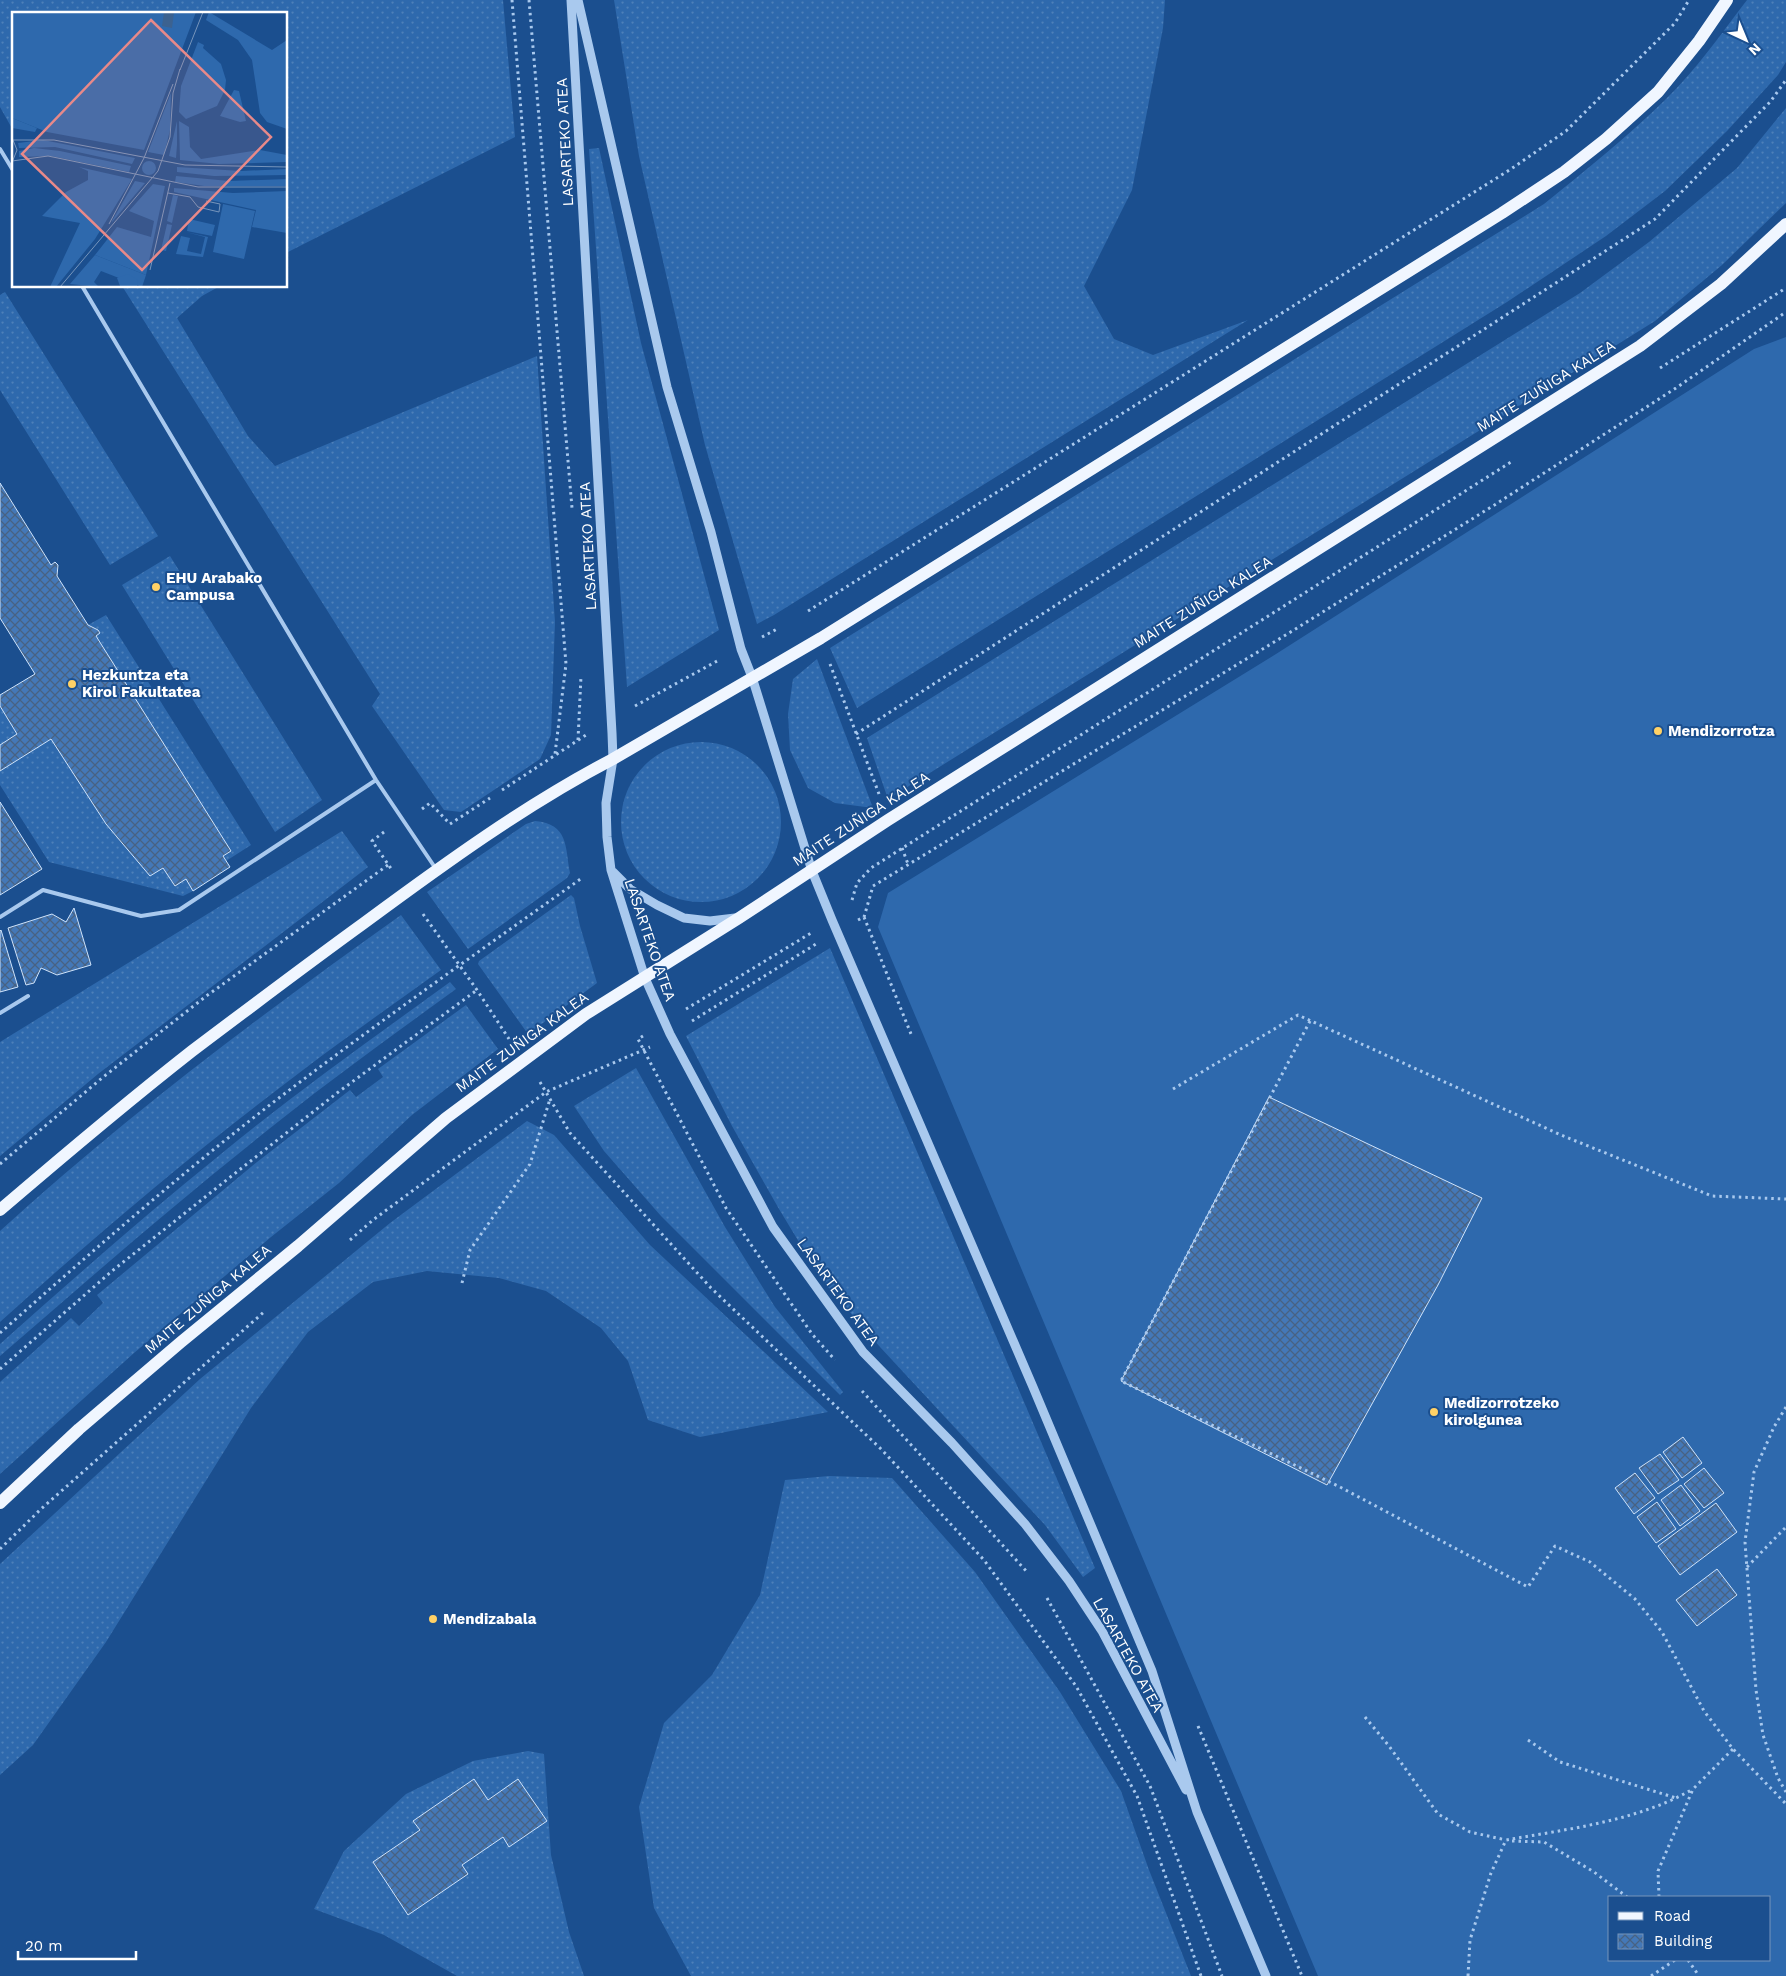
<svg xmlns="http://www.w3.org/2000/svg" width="1786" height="1976" font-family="'Work Sans',sans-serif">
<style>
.grass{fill:url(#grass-dots)}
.pitch{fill:#2e69ad;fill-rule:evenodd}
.building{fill:url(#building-cross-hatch);stroke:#cfe3fa}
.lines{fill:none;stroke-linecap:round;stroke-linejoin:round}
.path{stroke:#a9c9ee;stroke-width:3;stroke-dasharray:2.5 4;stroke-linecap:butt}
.service{stroke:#a9c9ee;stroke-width:4}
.tertiary{stroke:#a9c9ee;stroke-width:9}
.primary{stroke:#f0f6ff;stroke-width:12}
.poi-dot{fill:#ffd166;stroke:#1b4f8f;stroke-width:2}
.labels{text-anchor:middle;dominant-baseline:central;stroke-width:4;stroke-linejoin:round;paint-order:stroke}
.street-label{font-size:15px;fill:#fff;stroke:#1b4f8f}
.poi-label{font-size:15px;font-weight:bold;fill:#fff;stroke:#1b4f8f;text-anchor:start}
.inset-road{fill:none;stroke:#7695bc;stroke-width:1}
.view{fill:#e88989;fill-opacity:0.15;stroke:#e88989;stroke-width:2.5}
.inset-edge{fill:none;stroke:#fff;stroke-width:2.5}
</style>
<defs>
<pattern id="grass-dots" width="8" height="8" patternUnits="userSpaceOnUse" patternTransform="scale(1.25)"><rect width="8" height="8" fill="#2e69ad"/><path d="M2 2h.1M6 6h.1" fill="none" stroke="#4d80b9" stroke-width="1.8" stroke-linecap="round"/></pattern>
<pattern id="building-cross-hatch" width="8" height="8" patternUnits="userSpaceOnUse" patternTransform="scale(1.25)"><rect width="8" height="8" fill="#4478b7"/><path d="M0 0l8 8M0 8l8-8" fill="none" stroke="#486282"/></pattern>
</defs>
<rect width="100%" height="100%" fill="#1b4f8f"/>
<path class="grass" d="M0,0H503L515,137L286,253V14H14V132L0,107Z
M614,0H1165L1163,28L1132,190L1084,286L1114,339L1153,355L1248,320L774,615L757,624L705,445L639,156Z
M1747,0H1786V62L1778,75L1727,131L1665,191L1606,236L1507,302L857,708L830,648L1544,204C1585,171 1627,137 1665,100C1696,70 1721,34 1747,0Z
M1786,108V203L1722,265L1655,321L888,799L867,738L1580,293L1649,242L1737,168Z
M599,148L641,343L719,630L627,687L589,149Z
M122,286H220L202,296L177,318L248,436L275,466L537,356L555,622L551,735L540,759L461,812L444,810L372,706L380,694Z
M5,292L158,536L110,565L0,390V295Z
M170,556L322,800L275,832L122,585Z
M106,615L251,845L226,861L223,856L230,851L96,636L100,633L98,630L88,625Z
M817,659L873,808L835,803L808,788L790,750L788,714L793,679Z
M0,706L17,734L0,745Z
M51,739L163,868L175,886L186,879L193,891L183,896L49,862L0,785V771Z
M621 822a80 80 0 1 1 160 0a80 80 0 1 1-160 0Z
M535,821C569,824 565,847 570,873L567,878L468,949L427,892L526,824Z
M342,831L368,867L98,1074L0,1156V1042Z
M571,895L574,898L580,926L597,983L528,1034L478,964L479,961Z
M401,915L441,970C395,1003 348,1036 303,1070C198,1149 97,1234 0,1322V1231C126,1116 262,1014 401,915Z
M830,948L1095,1568L1083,1577L1045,1525L880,1347L822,1280L779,1209L732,1126L686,1036Z
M450,982L456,989C386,1040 315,1091 248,1146C163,1214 82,1285 0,1356V1344C73,1279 145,1215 221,1154C295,1093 373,1038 450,982Z
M466,1005L498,1049L412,1115L339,1183L271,1237L134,1353L0,1474V1382L71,1318L79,1326L103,1303L97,1295L257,1162L350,1090L356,1097L383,1077L378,1069Z
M636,1068L725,1227L775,1307L843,1392L840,1395L661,1216L604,1151L574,1106Z
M527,1121L554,1135L650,1245L828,1412L700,1437L648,1420L628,1361L601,1328L546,1291L499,1278L427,1271L373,1282L308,1332L251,1408L106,1642L33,1745L0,1775V1564L200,1379L390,1223Z
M829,1476L892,1478L975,1572L1060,1692L1121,1791L1149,1870L1191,1976H691L654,1908L639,1807L664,1723L712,1675L760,1595L785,1480Z
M528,1751L544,1754L551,1855L569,1932L584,1976H457L384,1935L314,1909L344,1851L406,1794L473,1761Z"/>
<path class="pitch" d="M1786,337V1976H1318L878,927L888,893L1276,654L1754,349ZM1610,1897H1770V1960H1610Z"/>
<path class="building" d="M0,483L51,565L55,562L58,565L57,576L88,625L98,630L100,633L96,636L231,851L223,856L230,867L193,891L186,879L175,886L163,868L150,876L106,824L51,739L0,771V745L17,734L0,706V695L35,674L0,618Z
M0,802L42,869L0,895Z
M74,908L91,965L57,975L41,968L34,983L26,985L8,928L52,914L66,922Z
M1,930L18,987L0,992V931Z
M1269,1097L1482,1198L1438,1285L1327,1485L1121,1381Z
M1683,1437L1702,1463L1682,1478L1663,1452Z
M1660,1454L1679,1480L1658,1494L1639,1468Z
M1704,1468L1724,1493L1704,1508L1684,1484Z
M1635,1473L1655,1498L1634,1514L1615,1488Z
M1681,1485L1700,1511L1680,1526L1661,1500Z
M1657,1502L1676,1529L1656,1543L1637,1517Z
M1716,1503L1737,1532L1680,1575L1658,1546Z
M1717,1569L1737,1595L1697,1626L1676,1600Z
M474,1779L488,1800L518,1779L547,1821L509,1847L503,1837L462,1865L468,1874L408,1915L373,1862L420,1830L413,1821Z"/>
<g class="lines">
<path class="path" d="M512,0L566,664L555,754
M529,0L572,508
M1660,368L1786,288
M808,611L1511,169L1566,131L1675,23L1689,0
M762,637L779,628
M830,664L879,794
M635,706L719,660
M856,734L1655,219L1770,102L1786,80
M578,740L581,676
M502,790L586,735
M422,809L430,803L450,824L490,798
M384,832L372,841L392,870
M902,848L908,864
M852,900L857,883L871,868L1511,462
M423,914L477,990L509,1039
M864,917L911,1034
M858,920L864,917L873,886L1289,633L1496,504L1676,388L1786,312
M686,1009L811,933
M692,1021L816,944
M1310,1021L1121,1381L1340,1487L1528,1587L1555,1546L1590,1562L1635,1599L1662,1632L1704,1711L1733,1749L1786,1804
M643,1036L638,1039L726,1208L812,1334L835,1360
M540,1082L570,1133L711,1288L881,1449L984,1560L1076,1686L1137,1796L1201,1976
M1173,1089L1298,1015L1561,1135L1712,1196L1786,1199
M0,1164L102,1078L205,997L388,865
M350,1240L373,1220L546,1092L650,1047
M462,1283L470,1250L530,1164L550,1099
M0,1333C89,1254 178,1176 271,1104C373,1026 478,952 582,878
M0,1369L112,1271L224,1182L337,1093L477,990
M862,1391L1028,1573
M1786,1407L1774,1427L1754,1472L1745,1542L1756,1690L1763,1735L1778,1778L1786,1792
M0,1549L41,1509L265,1311
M1747,1567L1786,1527
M1047,1598L1150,1786L1222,1976
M1365,1717L1389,1746L1438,1814L1470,1832L1506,1840
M1198,1726L1302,1976
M1528,1740L1560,1762L1676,1798
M1512,1841L1544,1842L1594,1872L1627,1897
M1659,1897L1658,1871L1693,1789L1733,1749
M1688,1960L1699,1976
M1468,1976L1470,1940L1491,1873L1506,1840C1568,1829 1638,1821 1693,1789
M1651,1976L1675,1960"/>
<path class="service" d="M0,149L14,172
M82,286L376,780L436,869
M0,917L43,890L141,916L179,910L376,780
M0,1013L28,996"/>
<path class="tertiary" d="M571,0L612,733L613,759L606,803L607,837L611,870L645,978L670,1034L773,1227L863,1352L952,1443L1025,1524L1069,1581L1102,1631L1186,1790
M578,0L667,387L711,532L741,649L752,677L812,871L832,920L1033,1387L1152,1671L1197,1812L1266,1976
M613,872L630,889L657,905L684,918L710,921L735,918"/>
<path class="primary" d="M0,1210C63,1156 127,1102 192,1051C249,1008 306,965 364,923C444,864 525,805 613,759L821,638L1502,213L1564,172L1606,139L1658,92L1699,41L1727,0
M0,1503L79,1429L181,1342L298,1246L446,1118L586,1014L739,918L888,820L1640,346L1721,284L1786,224"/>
</g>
<g class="poi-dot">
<circle cx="156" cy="587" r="5"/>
<circle cx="72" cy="684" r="5"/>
<circle cx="1658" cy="731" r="5"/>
<circle cx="1434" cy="1412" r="5"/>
<circle cx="433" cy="1619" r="5"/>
</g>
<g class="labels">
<g class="street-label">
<text transform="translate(565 142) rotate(-93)">LASARTEKO ATEA</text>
<text transform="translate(1546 386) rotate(-32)">MAITE ZUÑIGA KALEA</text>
<text transform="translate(588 546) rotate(-93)">LASARTEKO ATEA</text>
<text transform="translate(1203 602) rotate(-32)">MAITE ZUÑIGA KALEA</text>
<text transform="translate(861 819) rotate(-33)">MAITE ZUÑIGA KALEA</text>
<text transform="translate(650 940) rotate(71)">LASARTEKO ATEA</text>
<text transform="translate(522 1042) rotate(-36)">MAITE ZUÑIGA KALEA</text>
<text transform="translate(838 1292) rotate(54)">LASARTEKO ATEA</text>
<text transform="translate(208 1299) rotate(-40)">MAITE ZUÑIGA KALEA</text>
<text transform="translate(1128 1655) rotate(61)">LASARTEKO ATEA</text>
</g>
<g class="poi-label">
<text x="166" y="578">EHU Arabako<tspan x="166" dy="17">Campusa</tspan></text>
<text x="82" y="675">Hezkuntza eta<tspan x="82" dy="17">Kirol Fakultatea</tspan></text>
<text x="1668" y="731">Mendizorrotza</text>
<text x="1444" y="1403">Medizorrotzeko<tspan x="1444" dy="17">kirolgunea</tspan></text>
<text x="443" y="1619">Mendizabala</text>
</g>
</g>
<g transform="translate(12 12)">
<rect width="275" height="275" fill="#1b4f8f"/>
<path d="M186,30L192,33L191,36L209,52L214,68L213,78L205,94L174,107L167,100L169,74ZM222,78L227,79L234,109L228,110L208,104ZM159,81L158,118L152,143L136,140ZM165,109V133L164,146L157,144ZM167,109L177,115L178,135L189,147L248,138L275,143V150L207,152L168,148ZM31,128L123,146L120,152L43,135L7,136L6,131ZM22,136L48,139L119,154L117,160L39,144L7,145V139ZM130 156a7 7 0 1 1 14 0a7 7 0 1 1-14 0ZM67,155L120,167L83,227L44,275H38L68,211L30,204L54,180L76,168V159ZM165,155L229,159L275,157V163L202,164L165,160ZM164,164L217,169L275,167V174H192L163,170ZM123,169L133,171L100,210V209ZM141,172L153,174L134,263L83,243L105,215L139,225L142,209L117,199ZM162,176L221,181L275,179V221L240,215L244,198L162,180ZM161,183L166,184L160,211L155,209ZM177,207L203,213L200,224L175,219ZM155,212L160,213L154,239L149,238ZM174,220L196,225L191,245L164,242L169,224L178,226L175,239L189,242L193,225Z" fill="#2e69ad"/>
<path d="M83,243L134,263L130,275L89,259L82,270L87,275L58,272Z" fill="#2e69ad"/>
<path d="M197,0L260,38L275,28V117L255,110L248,101L240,48L226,28L194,8ZM0,106L25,116L23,120L0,116Z" fill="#2e69ad"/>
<path d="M116,262L126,268L125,275L108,274L105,266Z" fill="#2e69ad"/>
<path d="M0,0H184L132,138L35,120L0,106ZM211,192L243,199L232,247L201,240Z" fill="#2e69ad"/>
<path d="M152,0H162L160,16L150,14Z" fill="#3c6290"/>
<path class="inset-road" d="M168,58L191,0M0,128H42L173,153L275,155M1,128L5,138L1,148M0,149L36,144L186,175H275M156,181L178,185L186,195L207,200L208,192L194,189M97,212L132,146L161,72M138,258L158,171M48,275L146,159L158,125L161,81L168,57"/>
<path class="view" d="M139,8L259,125L130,258L10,142Z"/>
<rect width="275" height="275" class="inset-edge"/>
</g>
<rect x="1608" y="1896" width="162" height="65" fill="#1b4f8f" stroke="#7695bc"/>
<rect x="1618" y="1912" width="25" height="8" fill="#f0f6ff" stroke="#7695bc"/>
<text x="1654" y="1921" font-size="15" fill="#ffffff">Road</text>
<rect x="1618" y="1934" width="25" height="15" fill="url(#building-cross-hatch)" stroke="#7695bc"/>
<text x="1654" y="1946" font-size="15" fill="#ffffff">Building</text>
<g transform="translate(1746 40) rotate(136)" stroke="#1b4f8f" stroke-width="4" paint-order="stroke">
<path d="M0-4L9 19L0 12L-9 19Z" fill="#ffffff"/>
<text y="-8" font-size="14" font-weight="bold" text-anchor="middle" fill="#ffffff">N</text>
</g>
<path d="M18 1951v8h118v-8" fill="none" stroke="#ffffff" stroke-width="2.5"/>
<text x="25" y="1951" font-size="15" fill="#ffffff" stroke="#1b4f8f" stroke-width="4" paint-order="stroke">20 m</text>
</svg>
